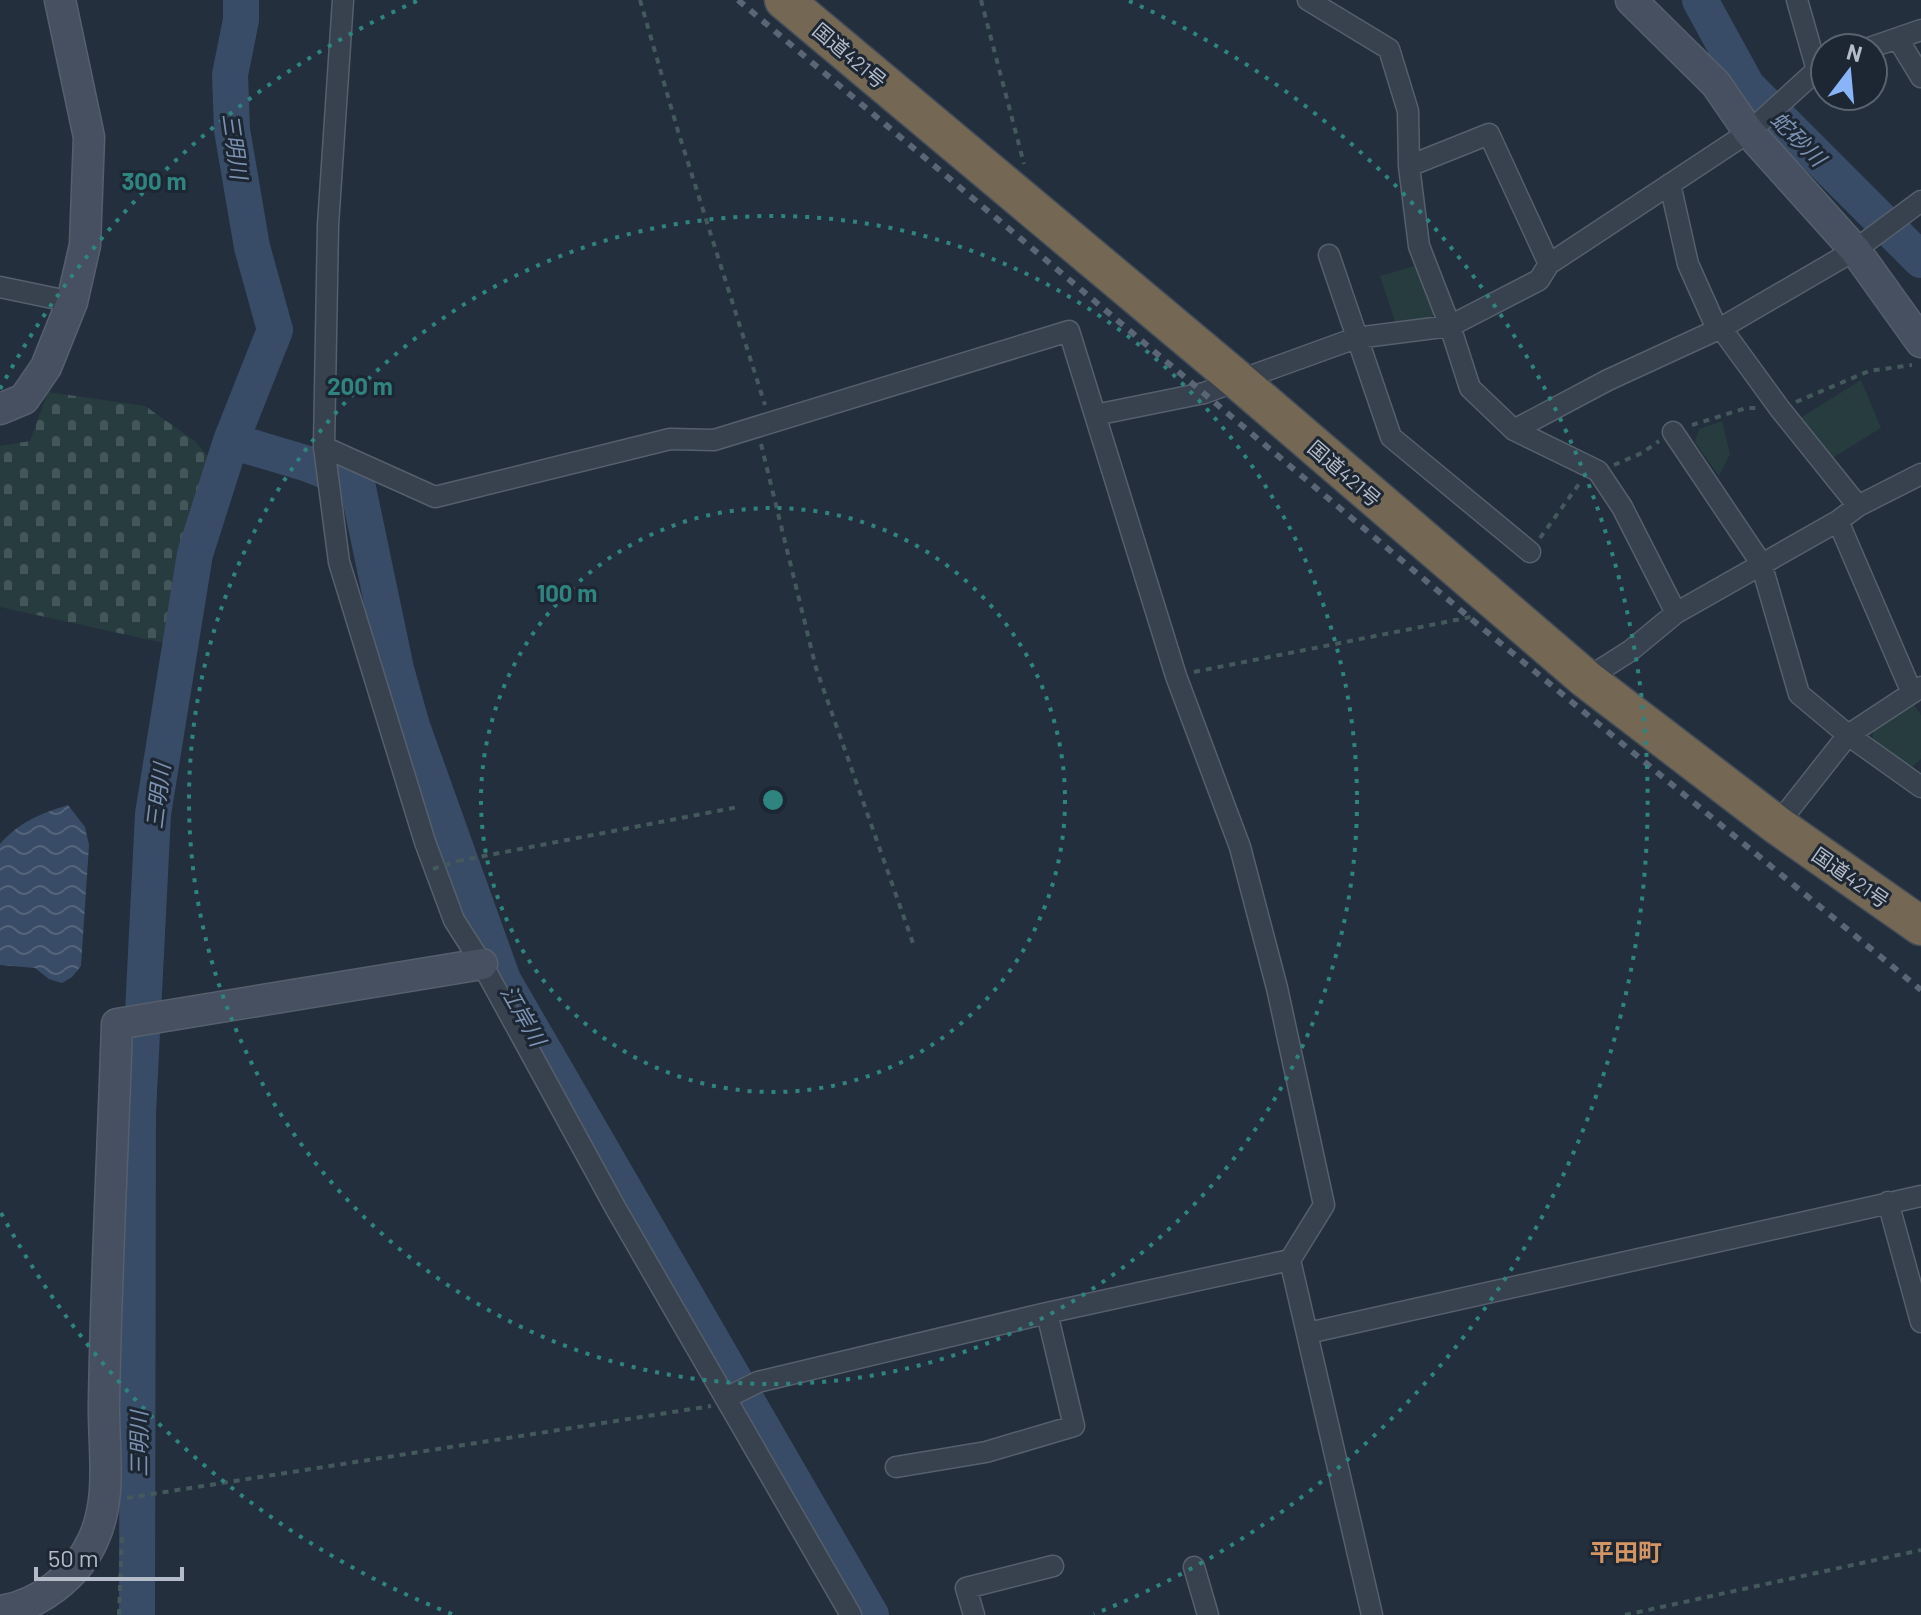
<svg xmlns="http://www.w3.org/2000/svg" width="1921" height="1615" font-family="Barlow,'Noto Sans JP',sans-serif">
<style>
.cemetery{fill:url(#cemetery-stones)}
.park{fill:#263c3f}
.water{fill:url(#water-waves)}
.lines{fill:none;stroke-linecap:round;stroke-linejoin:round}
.river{stroke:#394c67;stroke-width:36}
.street-casing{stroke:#565f6c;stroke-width:23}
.secondary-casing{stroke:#565f6c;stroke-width:33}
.highway-casing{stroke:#434c59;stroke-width:41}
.path{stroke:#44595c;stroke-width:4;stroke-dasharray:6 6;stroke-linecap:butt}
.street{stroke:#38414e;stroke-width:20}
.secondary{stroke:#465061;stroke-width:30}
.highway{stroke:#746855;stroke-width:38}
.rail{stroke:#5a6575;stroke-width:6;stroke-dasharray:8 8;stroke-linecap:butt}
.path-bridge{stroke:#44595c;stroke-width:4;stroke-dasharray:6 6;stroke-linecap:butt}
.ring{fill:none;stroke:#308480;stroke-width:4;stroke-dasharray:4 8}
.labels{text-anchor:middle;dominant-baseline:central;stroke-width:6;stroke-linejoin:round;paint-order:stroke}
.street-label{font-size:20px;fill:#b4bcc9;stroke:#1d2633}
.water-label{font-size:22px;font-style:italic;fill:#7c92b1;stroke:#1d2633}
.quarter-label{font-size:24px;font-weight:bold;fill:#d59563;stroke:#1d2633}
.centre{fill:#308480;stroke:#1d2633;stroke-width:4}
.ring-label{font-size:24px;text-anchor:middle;font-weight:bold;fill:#308480;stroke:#1d2633;stroke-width:6;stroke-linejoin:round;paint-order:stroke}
</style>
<defs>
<pattern id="cemetery-stones" width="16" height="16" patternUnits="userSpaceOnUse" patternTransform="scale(2)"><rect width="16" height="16" fill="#263c3f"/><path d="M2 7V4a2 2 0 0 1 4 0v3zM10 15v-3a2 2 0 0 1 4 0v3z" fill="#435659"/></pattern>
<pattern id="water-waves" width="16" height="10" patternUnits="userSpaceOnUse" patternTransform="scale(2)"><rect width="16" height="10" fill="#394c67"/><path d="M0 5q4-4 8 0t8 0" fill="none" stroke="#53647b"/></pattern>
</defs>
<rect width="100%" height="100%" fill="#242f3e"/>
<path class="cemetery" d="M48,392L145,406L195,441L216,466L188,555L173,645L0,607V446L30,441Z"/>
<path class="park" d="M1417,265L1436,311L1427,324L1397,327L1380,276Z
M1861,380L1881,428L1829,460L1797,420Z
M1722,421L1730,454L1719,476L1695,442L1699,429Z
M1914,705L1921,715V759L1909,770L1873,744V731Z"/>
<path class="water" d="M68,805L85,827L89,845L81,966L72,977L62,983L49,979L35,968L0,965V844C19,822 40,814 68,805Z"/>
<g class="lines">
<path class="river" d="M1700,0L1747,86L1921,260
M231,441L305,463L357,483L396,669L412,726L503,980L871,1615
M137,1615L138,1112L153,814L195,554L231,441L275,330L252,247L232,130L230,75L241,20V0"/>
<g class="street-casing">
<path id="street" d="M343,0L328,225L324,447L339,562L425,842L454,920L482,964L615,1207L851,1615
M1308,0L1389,49L1408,111L1409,166L1419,246L1450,326L1470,388L1514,430L1598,471L1622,507L1676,613
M1797,0L1817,70
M1898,39L1921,77
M1869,48L1921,30
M1409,166L1489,134L1549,264
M1670,184L1688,264L1717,329
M1329,255L1391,437L1530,552
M0,287L72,302
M1721,328L1780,409L1858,506
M1095,415L1204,393L1356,338L1450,326L1539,280L1549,264L1749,132L1817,70L1825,66
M1514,430L1608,380L1721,328L1855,250L1921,201
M1673,432L1761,563L1799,694L1848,735L1921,787
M324,447L435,497L670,439L714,440L1069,331L1176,676L1240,847L1277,988L1324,1205L1290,1260L1047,1313L758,1382L726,1398
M1838,521L1912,693
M1586,679L1630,651L1676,613L1838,521L1858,506L1921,474
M1777,825L1848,735L1921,687
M1888,1202L1921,1322
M1290,1260L1372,1615
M1308,1333L1921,1196
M896,1467L986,1452L1074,1426L1047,1313
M1194,1567L1208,1615
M974,1615L966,1588L1053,1566"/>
</g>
<g class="secondary-casing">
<path id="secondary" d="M1631,0L1716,84L1749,132L1855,250L1921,342
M0,409L24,399L46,367L72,302L85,245L89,137L60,0
M0,1611C38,1606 77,1576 93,1540C113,1498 103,1447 104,1402C106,1276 113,1150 117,1024L482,964"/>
</g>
<g class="highway-casing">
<path id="highway" d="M784,0L1240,382L1586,679L1777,825L1921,926"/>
</g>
<path class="path" d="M640,0L678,131L765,405
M981,0L1024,164
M1796,402L1869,371L1912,365
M1692,425L1746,408H1756
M761,444L816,668L913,943
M1614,465L1642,453L1659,441
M1540,538L1579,484
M1194,672L1471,617
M458,861L738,807
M127,1498L711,1406
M119,1615L122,1537
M1625,1615L1921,1550"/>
<use href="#street" class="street"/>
<use href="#secondary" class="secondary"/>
<use href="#highway" class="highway"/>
<path class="rail" d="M738,0L1470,618L1921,990"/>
<path class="path-bridge" d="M433,869L458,861"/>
</g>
<g class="ring">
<circle cx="773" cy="800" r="292"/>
<circle cx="773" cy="800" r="584"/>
<path d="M452 1614A875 875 0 0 1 0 1211M0 389A875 875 0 0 1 417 1M1129 1A875 875 0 0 1 1094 1614"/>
</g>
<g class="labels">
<g class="street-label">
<text transform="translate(850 55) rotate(40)">国道421号</text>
<text transform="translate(1345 473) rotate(41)">国道421号</text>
<text transform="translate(1851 877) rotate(35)">国道421号</text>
</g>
<g class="water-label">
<text transform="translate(1799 138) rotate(45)">蛇砂川</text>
<text transform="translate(236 146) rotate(82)">三明川</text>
<text transform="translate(157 796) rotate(-83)">三明川</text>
<text transform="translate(524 1015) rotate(60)">江岸川</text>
<text transform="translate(138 1444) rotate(-90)">三明川</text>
</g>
<g class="quarter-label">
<text x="1626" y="1551">平田町</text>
</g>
</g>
<circle cx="773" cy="800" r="12" class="centre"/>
<g class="ring-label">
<text x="154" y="190">300 m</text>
<text x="360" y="395">200 m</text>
<text x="567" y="602">100 m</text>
</g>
<g transform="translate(1849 72) rotate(16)"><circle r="38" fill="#1d2633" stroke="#59626f" stroke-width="2"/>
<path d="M0-6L14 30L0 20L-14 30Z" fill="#8ab4f8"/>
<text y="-12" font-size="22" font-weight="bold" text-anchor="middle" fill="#b4bcc9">N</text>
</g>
<path d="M36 1567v12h146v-12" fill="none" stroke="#b4bcc9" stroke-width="4"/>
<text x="48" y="1567" font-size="24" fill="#b4bcc9" stroke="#1d2633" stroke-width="6" paint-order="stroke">50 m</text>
</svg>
